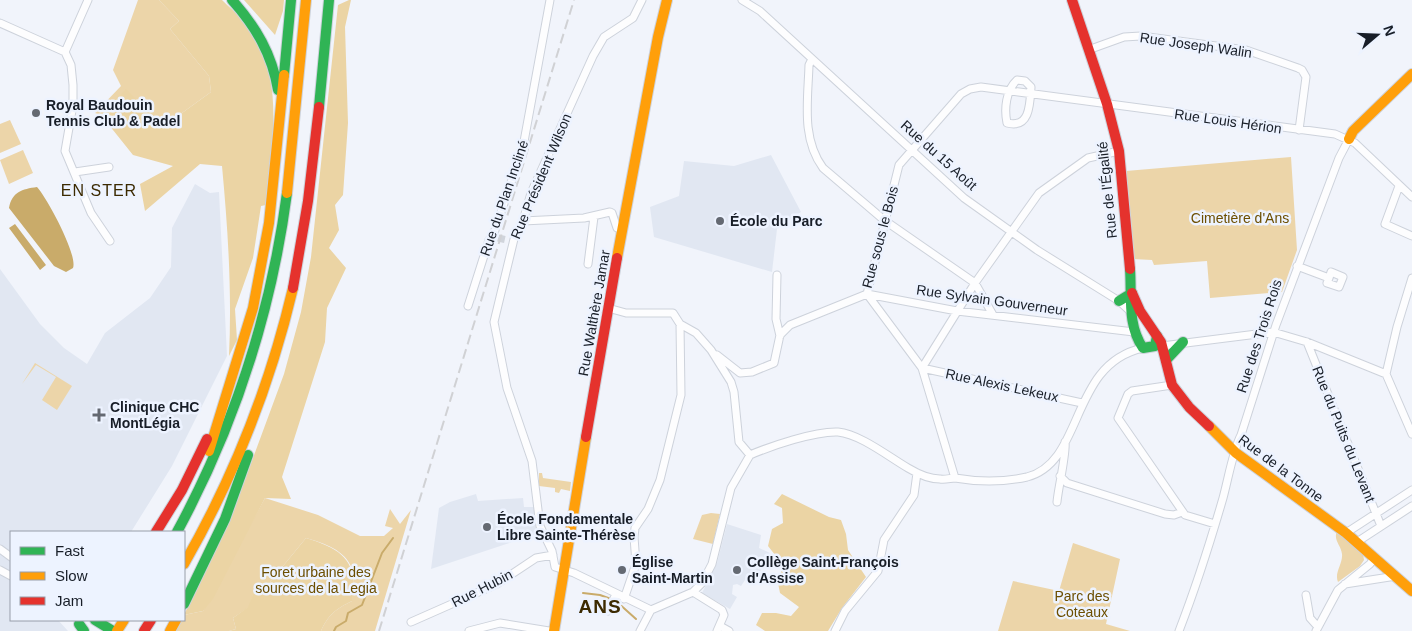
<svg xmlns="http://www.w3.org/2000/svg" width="1412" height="631" font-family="Helvetica,sans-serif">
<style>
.built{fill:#e1e7f2}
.green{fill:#ecd5a9}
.forest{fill:#ebd4a4}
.water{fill:#c9ab6a}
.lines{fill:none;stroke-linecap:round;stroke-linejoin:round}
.stream{stroke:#c9ab6a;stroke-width:2}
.street-tunnel{stroke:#d0d4db;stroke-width:7;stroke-dasharray:7 3.5;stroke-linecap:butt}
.street-casing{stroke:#cdd2db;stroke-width:9}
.fast-casing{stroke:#cdd2db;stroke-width:12}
.slow-casing{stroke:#cdd2db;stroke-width:12}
.jam-casing{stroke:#cdd2db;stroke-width:12}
.street{stroke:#fdfdfe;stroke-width:7}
.fast{stroke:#30b455;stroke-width:10}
.slow{stroke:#ff9f0a;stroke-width:10}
.jam{stroke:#e5322d;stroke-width:10}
.rail{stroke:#d0d1d4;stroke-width:2;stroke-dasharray:10 5;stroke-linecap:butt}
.poi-dot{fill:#646972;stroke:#edf3ff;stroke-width:2}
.labels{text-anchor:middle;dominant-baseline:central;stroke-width:5;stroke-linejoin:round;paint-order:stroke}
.street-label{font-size:14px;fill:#181e28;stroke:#edf3ff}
.poi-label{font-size:14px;font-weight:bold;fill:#181e28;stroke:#edf3ff;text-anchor:start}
.park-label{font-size:14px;fill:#6c4e01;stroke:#edf3ff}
.quarter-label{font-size:16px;letter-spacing:1px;fill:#3c2a01;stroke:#edf3ff}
.district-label{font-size:19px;font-weight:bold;letter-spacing:1px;fill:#3c2a01;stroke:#edf3ff}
</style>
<rect width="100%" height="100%" fill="#f1f4fb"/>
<path class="built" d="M771,155L801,212L777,229L772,272L654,237L650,207L679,196L684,161L734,166Z
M195,184L210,193L219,192L227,356L172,466L131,532H11V575L0,568V269L40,324L64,348L87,364L105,333L150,298L171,267L172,228Z
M476,494L478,501L523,498L524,507H534L539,533L431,569L439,508L450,502Z
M727,524L761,535L759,548L770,553L755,581L747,577L741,586L737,584L733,585L732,594L737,597L730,609L702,593L717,563Z
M0,571L11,578V620H58L68,631H0Z"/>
<path class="green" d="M138,0H159L179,21L170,29L209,76L211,92L164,126L126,90L101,115L95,113L121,86L113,70Z
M10,120L21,144L0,153V124Z
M23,150L33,173L9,184L0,160Z
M1291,157L1297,250L1282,292L1210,298L1207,261L1154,265L1152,260L1133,259L1126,171Z
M35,363L72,386L57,410L42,400L56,377L36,365L22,384Z
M539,473H542L543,478L571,482L570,491L561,489L559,493L555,492V488L539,486Z
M265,498L318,515L360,536H384L393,528L385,526L390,509L400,524L411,510L375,631H321C328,615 336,609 352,601C352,592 355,577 352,569C346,550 323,543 306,538L270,582L255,589L249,607L233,618L236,629L229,631H175L181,620H184V615L203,611Z
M711,513L720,514L713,544L693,539L702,515Z
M1337,531L1363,554L1364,560L1360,566L1338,582C1334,573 1343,564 1342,554C1341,545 1333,540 1337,531Z
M1073,543L1120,559L1106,624L1130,631H998L1013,581L1059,591Z"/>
<path class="forest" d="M159,0H222C233,11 249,24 256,37C284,89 271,149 266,205L261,206L253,258L235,309L237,340L229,356C232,292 228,230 222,166L200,164L145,211L140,184L173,166L133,155L101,115L126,89L164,126L211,92L209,76L170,29L179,21Z
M244,0H284L283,11L275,35Z
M349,0H351L345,27L348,123L343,195L335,205L339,230L329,248L346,268L327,308L325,342L282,477L291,499L265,498L213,599L203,611L184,615L236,504L284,374L301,312L311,257L338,5Z
M782,494L829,517L841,520L846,534L848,550L866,577L842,608L828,631H765L756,625L762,613H776L791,616L799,607L780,593L778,583L783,565L768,546L772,529L783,523L782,508L774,504Z
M306,538C342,549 359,561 352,601C336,609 328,615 321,631H229L236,629L233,618L248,607L255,589L270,582Z"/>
<path class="water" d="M37,187C47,198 78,255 73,268L66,272L54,266L9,208C12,192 22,189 37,187Z
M15,224L46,265L40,270L9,228Z"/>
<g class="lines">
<path class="stream" d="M583,593L600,595L611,599
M617,602L636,619
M334,631L336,627L346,621L348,613L362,605L382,553L393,538"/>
<path class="street-tunnel" d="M498,238L507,240"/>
<g class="street-casing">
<path id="street" d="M642,0L633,18L604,37L593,56L531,193L523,221L514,239L494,322L507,388L532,461L540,526L552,551L555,567L574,573L651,610
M742,0L760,11L964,198L1037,250L1119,301L1132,313
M0,23L65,52L71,65L73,85V105L65,151L91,213L110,241
M1088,50L1124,37L1141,36L1246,50L1298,68L1302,70L1306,77L1299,130
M65,52L88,0
M812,59L809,65C808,100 801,138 823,168L884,220L975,283L993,315
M1017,80L1025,81L1031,87C1030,104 1030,129 1007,123C1004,109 1006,90 1017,80Z
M75,172L109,167
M1399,186L1385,224L1412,236
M523,221L584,218L610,212L612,213L617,228L623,230
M588,264L594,217
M1297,266L1329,278L1327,283L1339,287L1343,277L1331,272L1329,278
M777,275L776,319L780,336
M1412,278L1397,327L1386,374L1412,434
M867,294L899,165L961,94L970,89L981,87L1335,134L1355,143L1412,197
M867,294L957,311L1134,332
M867,294L922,368L955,478
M468,306L489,240L493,236L523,147L550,0
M608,308L626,313H673L680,324L696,333L711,350L731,382L734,392L739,442L750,455
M1307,342L1381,526
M1162,346L1273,332L1307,342L1386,374
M717,355L740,373L752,372L774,363L780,335L790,325L867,294
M922,368L975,283L1039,193L1088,158L1119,151
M922,368L1082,403
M1172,385L1132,391L1128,394L1118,418L1185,515L1215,524
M1060,476L1067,483L1165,514L1174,515L1182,512
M1057,502C1058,489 1067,451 1065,442
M1346,533L1412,490
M1357,542L1412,506
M0,549L11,557
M0,570L11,576
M1345,584L1396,576
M693,592L722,610L724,615L717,631
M1306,595L1310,618L1318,627
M624,599L636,564L634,537L635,528L648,509L660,480L681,395L680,324
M608,611L616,594
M411,622L497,584L536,558L553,555
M720,626L729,631
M469,631L500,623L549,631
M640,631L651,610L693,592L702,583L712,564L731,488L750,455C771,446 815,431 838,432C860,434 889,457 908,468C918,474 929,479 940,479C945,480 951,478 955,478C978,482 1004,482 1027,477C1085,462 1069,364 1143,348
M835,631L845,611L878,571L884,540L914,495L917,473
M1179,631C1196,587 1210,543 1223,498C1228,480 1233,450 1241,435L1276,325L1339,158L1349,139
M1316,631L1338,590L1370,564L1375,557"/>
</g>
<g class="fast-casing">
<path id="fast" d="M232,0C256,27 272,54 278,90
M284,75L291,0
M319,107L329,0
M1130,269C1132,296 1127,325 1143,348L1155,346L1157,336
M1119,301L1132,293
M1166,360L1183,342
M177,532C235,425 271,314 287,193
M184,604L225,519L248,455
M95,620L113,631
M79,624L84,631"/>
</g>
<g class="slow-casing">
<path id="slow" d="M1349,139L1353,131L1412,74
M287,193L306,0
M617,258L658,37L667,0
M1209,426L1236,453L1346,533L1412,591
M209,451L253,308L269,223L284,75
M184,564C234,477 270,386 293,288
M117,631L124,620
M170,631L176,620
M554,631L586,437"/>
</g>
<g class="jam-casing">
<path id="jam" d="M1072,0L1107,104L1119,151L1130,269
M293,288L308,201L319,107
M1132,293L1140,311L1161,342L1172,385L1189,407L1209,426
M586,437L617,258
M156,532L182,490L207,439
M144,631L151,620"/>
</g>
<use href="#street" class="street"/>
<use href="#fast" class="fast"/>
<use href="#slow" class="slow"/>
<use href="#jam" class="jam"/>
<path class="rail" d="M379,631L574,0"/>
</g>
<g class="poi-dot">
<circle cx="36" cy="113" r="5"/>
<circle cx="720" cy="221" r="5"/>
<path d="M96.5 407.5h5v5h5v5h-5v5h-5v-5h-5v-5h5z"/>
<circle cx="487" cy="527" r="5"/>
<circle cx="622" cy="570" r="5"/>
<circle cx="737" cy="570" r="5"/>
</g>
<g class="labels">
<g class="street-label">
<text transform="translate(1196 45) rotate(8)">Rue Joseph Walin</text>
<text transform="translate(1228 121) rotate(8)">Rue Louis Hérion</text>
<text transform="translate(939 155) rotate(42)">Rue du 15 Août</text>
<text transform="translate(541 176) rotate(-67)">Rue Président Wilson</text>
<text transform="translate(1107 190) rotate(-96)">Rue de l'Égalité</text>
<text transform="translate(504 198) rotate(-71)">Rue du Plan Incliné</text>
<text transform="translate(880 237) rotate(-75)">Rue sous le Bois</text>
<text transform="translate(992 300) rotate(8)">Rue Sylvain Gouverneur</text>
<text transform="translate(594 313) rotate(-80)">Rue Walthère Jamar</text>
<text transform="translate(1259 336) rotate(-72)">Rue des Trois Rois</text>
<text transform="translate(1002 385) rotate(12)">Rue Alexis Lekeux</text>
<text transform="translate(1344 434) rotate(68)">Rue du Puits du Levant</text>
<text transform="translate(1281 468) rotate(37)">Rue de la Tonne</text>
<text transform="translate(482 588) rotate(-27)">Rue Hubin</text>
</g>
<g class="poi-label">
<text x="46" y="105">Royal Baudouin<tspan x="46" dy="16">Tennis Club &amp; Padel</tspan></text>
<text x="730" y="221">École du Parc</text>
<text x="110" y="407">Clinique CHC<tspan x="110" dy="16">MontLégia</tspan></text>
<text x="497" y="519">École Fondamentale<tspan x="497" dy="16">Libre Sainte-Thérèse</tspan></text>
<text x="632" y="562">Église<tspan x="632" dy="16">Saint-Martin</tspan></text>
<text x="747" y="562">Collège Saint-François<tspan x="747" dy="16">d'Assise</tspan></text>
</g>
<g class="park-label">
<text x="1240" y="218">Cimetière d'Ans</text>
<text x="316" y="572">Foret urbaine des<tspan x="316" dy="16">sources de la Legia</tspan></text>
<text x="1082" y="596">Parc des<tspan x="1082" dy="16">Coteaux</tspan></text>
</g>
<g class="quarter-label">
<text x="99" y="190">EN STER</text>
</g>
<g class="district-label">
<text x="600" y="606">ANS</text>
</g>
</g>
<rect x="10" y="531" width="175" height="90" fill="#edf3ff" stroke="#989ea9"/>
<rect x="20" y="547" width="25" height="8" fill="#30b455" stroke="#989ea9"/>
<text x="55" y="556" font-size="15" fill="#181e28">Fast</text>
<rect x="20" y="572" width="25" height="8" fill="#ff9f0a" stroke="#989ea9"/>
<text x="55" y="581" font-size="15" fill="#181e28">Slow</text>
<rect x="20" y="597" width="25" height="8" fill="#e5322d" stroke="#989ea9"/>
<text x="55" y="606" font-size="15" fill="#181e28">Jam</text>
<g transform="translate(1377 35) rotate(71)" stroke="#edf3ff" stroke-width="4" paint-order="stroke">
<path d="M0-4L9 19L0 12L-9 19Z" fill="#181e28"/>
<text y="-8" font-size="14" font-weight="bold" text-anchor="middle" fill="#181e28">N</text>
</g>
</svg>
